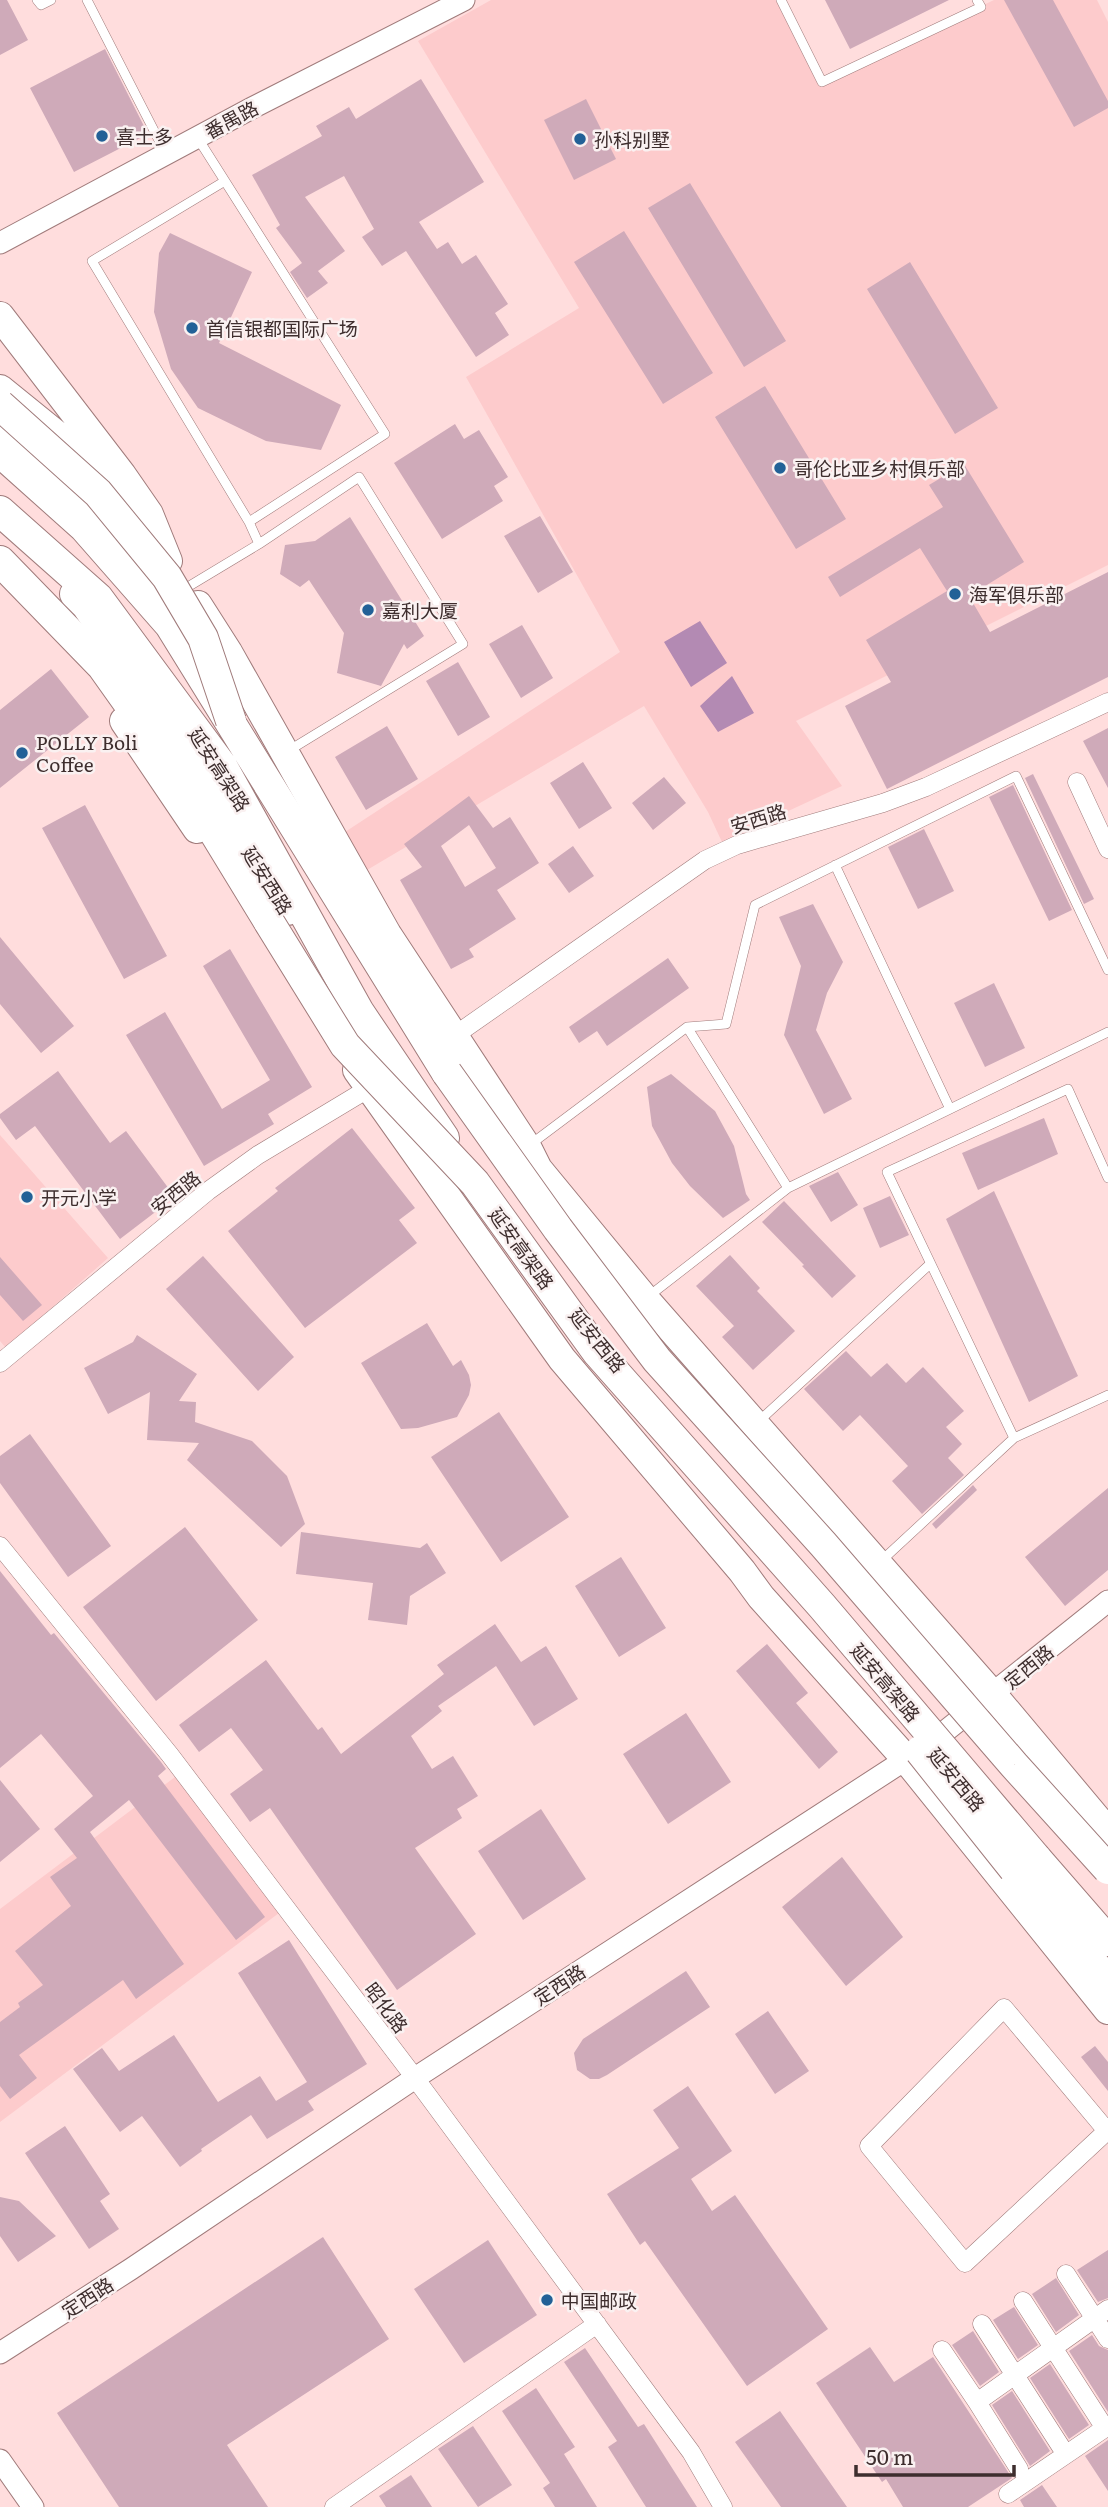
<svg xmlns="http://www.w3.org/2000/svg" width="1108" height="2507" font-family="Literata,'Noto Sans SC',serif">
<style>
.built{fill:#fdcbcc}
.water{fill:#b38ab3}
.building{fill:#cfaab9;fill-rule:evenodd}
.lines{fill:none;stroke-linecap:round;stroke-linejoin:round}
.service-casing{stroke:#a07b7b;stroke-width:10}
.minor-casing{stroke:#a07b7b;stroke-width:19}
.tertiary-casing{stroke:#a07b7b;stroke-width:23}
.primary-casing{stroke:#a07b7b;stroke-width:30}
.trunk-casing{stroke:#a07b7b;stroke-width:32}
.service{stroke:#fff;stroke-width:9}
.minor{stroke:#fff;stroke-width:18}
.tertiary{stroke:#fff;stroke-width:21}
.primary{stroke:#fff;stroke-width:28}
.trunk{stroke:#fff;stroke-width:30}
.trunk-bridge-casing{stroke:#a07b7b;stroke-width:32;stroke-linecap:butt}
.trunk-bridge{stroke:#fff;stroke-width:30}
.poi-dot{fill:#226197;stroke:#faf1f1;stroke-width:2.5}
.labels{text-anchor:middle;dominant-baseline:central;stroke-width:5;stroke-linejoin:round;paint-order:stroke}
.street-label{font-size:19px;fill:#3e2e2e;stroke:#faf1f1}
.poi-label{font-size:19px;fill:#3e2e2e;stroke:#faf1f1;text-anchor:start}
</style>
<rect width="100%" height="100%" fill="#fdd"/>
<path class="built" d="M491,0H781L823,82L994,0H1097L1108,22V565L796,721L842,786L722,842L708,812L644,706L367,870L345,832L620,652L466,377L579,308L418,41Z
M0,1135L108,1258L6,1348L0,1341Z
M175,1777L279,1913L0,2122V1909Z"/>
<path class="water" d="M700,621L727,663L691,687L664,642Z
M732,676L754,713L718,732L700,706Z"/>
<path class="building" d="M0,0H7L28,40L0,55Z
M825,0H949L850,49Z
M1004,0H1053L1108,101V108L1074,127Z
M105,49L148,134L74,172L30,88Z
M421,79L484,182L419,222L437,249L448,242L462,264L476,255L508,304L495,313L509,335L476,357L406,251L382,266L362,237L374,229L344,176L305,197L345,251L318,271L328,283L307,298L290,272L302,263L276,228L280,225L252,175L322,136L316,126L349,107L356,119Z
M586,99L616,159L574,180L544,120Z
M690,183L786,341L744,367L648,208Z
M624,231L713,373L663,404L574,262Z
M170,233L252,272L219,343L341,405L321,450L266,441L198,408L171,369L154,312L159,253Z
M910,262L998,408L955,434L867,289Z
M765,386L846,519L796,549L715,417Z
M455,424L464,439L479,430L508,477L494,486L503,501L442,539L394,463Z
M964,464L1024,562L969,596L990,632L1108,572V677L887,789L845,706L891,682L866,640L947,591L920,548L840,597L828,577L943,507L929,485Z
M540,516L573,572L538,593L504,536Z
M350,517L424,636L407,649L404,644L381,686L337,673L344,633L309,580L300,587L280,574L285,545L315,541Z
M522,625L553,678L521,698L489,644Z
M458,662L490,717L458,736L426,681Z
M51,669L89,717L0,788V710Z
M387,726L418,779L366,810L335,757Z
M1108,728V788L1083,741Z
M583,762L612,808L579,829L550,783Z
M1033,774L1094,899L1084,904L1025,778Z
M664,777L686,803L653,830L632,803Z
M1013,785L1072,910L1049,921L989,797Z
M469,796L493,828L510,817L539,863L497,890L516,919L469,949L474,957L451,969L400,880L422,867L404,844ZM469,825L496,868L465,887L441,846Z
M85,805L167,956L124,979L42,828Z
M924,829L954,891L918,909L888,847Z
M573,846L594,876L569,893L548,864Z
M813,904L843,962L827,993L816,1030L852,1099L824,1114L784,1035L801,966L779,917Z
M0,937L74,1026L41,1053L0,1004Z
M230,949L312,1087L268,1114L274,1124L204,1166L126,1035L165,1012L222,1109L270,1080L203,966Z
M668,958L689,988L607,1046L597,1031L579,1043L569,1027Z
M994,983L1025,1048L985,1067L954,1003Z
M58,1071L110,1143L126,1131L175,1197L120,1239L35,1126L16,1140L0,1118V1114Z
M671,1074L715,1111L734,1146L746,1194L750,1200L723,1218L690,1186L672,1163L652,1126L647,1087Z
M1044,1118L1058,1154L978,1190L962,1153Z
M352,1128L415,1208L399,1220L417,1243L305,1328L228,1231L278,1191L275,1188Z
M838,1172L858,1205L831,1222L809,1186Z
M994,1191L1078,1376L1029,1402L946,1219Z
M890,1196L909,1235L880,1248L863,1208Z
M784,1201L856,1276L832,1298L802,1266L804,1265L762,1222Z
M730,1255L760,1288L757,1291L795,1331L753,1370L722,1337L734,1326L696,1286Z
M203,1256L294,1357L258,1391L166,1289Z
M0,1257L42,1305L23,1321L0,1295Z
M427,1323L453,1366L461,1360L469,1375L471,1385L469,1395L457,1417L418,1428L401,1429L361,1363Z
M137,1335L197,1374L179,1401L196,1402L195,1422L252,1441L287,1476L305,1524L281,1547L187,1460L199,1443L147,1440L150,1392L108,1414L84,1368L133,1342Z
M846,1351L871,1377L887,1363L906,1383L923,1367L964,1411L946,1427L962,1444L948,1458L964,1475L922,1514L892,1481L908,1466L860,1415L843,1431L804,1389Z
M499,1412L569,1517L501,1562L431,1457Z
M30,1434L111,1546L68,1577L0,1483V1456Z
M973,1485L977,1490L936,1529L932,1524Z
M1108,1488V1570L1065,1606L1025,1557Z
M185,1527L258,1620L156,1701L83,1607Z
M301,1532L420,1548L427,1543L446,1573L410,1596L407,1625L368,1620L373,1583L296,1574Z
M621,1557L666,1628L619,1657L575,1586Z
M0,1571L51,1635L54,1633L161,1762L166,1769L158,1776L265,1917L236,1940L129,1800L90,1832L184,1964L136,1999L123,1980L19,2055L37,2078L10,2099L0,2086V2022L20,2007L18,2003L43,1985L15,1951L71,1906L50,1877L77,1858L54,1829L93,1796L41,1734L0,1768Z
M495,1624L521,1662L546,1646L578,1699L534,1726L496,1666L438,1706L442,1711L411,1736L432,1769L453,1756L478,1796L457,1809L462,1818L415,1848L476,1934L397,1990L270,1808L250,1822L230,1794L263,1770L231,1728L199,1752L179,1725L266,1660L318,1730L322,1727L341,1754L444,1674L437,1665Z
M767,1644L808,1693L796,1703L838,1752L819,1769L736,1671Z
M686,1713L731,1782L668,1824L623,1754Z
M0,1780L40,1829L0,1862Z
M541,1809L586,1879L523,1920L478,1851Z
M842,1857L903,1937L846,1986L782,1907Z
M289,1940L367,2064L308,2101L314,2110L267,2139L251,2115L201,2149L202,2151L180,2167L142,2116L120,2132L73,2069L102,2048L119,2071L174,2035L218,2102L260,2076L276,2101L307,2082L238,1973Z
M686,1971L710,2007L607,2075L599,2079H590L577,2070L574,2053L583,2039Z
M768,2011L809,2071L775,2094L735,2034Z
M1095,2046L1108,2062V2091L1081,2057Z
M688,2086L732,2151L691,2179L712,2211L735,2195L828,2329L747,2386L645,2241L640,2245L607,2194L679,2148L653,2110Z
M65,2126L110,2194L100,2201L119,2229L89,2249L25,2153Z
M0,2197L19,2201L56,2236L18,2262L0,2236Z
M323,2237L389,2339L227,2445L268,2507H119L57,2413Z
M488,2240L537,2315L464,2363L414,2289Z
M1108,2250V2298L1098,2302L1077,2270Z
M1056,2278L1079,2315L1056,2332L1032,2294Z
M1014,2307L1038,2345L1018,2359L993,2320Z
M973,2331L999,2372L980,2386L952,2345Z
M1092,2335L1099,2346L1108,2350V2412L1069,2351Z
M870,2347L894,2382L933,2357L1012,2478L968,2507H903L886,2479L882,2482L816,2383Z
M585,2348L638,2427L644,2424L697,2507H646L608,2447L617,2441L564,2362Z
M1050,2364L1089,2425L1069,2439L1030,2378Z
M536,2388L575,2447L564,2454L597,2507H555L543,2488L550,2483L502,2411Z
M1012,2391L1050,2451L1030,2466L992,2405Z
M780,2411L847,2507H781L735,2442Z
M473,2426L512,2485L478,2507L438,2449Z
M1108,2440V2491L1085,2456Z
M411,2475L432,2507H386L379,2496Z
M1042,2485L1057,2507H1024L1020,2500Z"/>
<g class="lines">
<g class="service-casing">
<path id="service" d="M37,0L41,5L51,0
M87,0L166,154
M781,0L822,82L981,7L977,0
M197,137L385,434L249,522
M225,181L92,261L249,522L259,544
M186,588L259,544L359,477L463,644L288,751
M835,865L950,1109
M687,1027L788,1188
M531,1144L687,1027L726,1024L755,905L1016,776L1108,970
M1108,1178L1068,1089L887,1172L1014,1438L1108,1395
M649,1296L788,1188L1108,1032
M759,1421L929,1265
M879,1563L1014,1438"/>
</g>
<g class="minor-casing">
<path id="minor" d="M1077,782L1108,849
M454,1036L705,860L737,845L883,803L926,787L1108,702
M0,1363L208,1191L258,1155L376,1084
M0,1546L170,1755L415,2078L691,2452L723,2507
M1107,2131L1004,2008L869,2146L965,2263L1108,2130
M1066,2274L1108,2339
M1023,2301L1101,2422
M982,2324L1061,2447
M942,2350L977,2402
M1019,2469L977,2402L1108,2309
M1008,2494L1108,2426
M334,2507L597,2324"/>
</g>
<g class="tertiary-casing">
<path id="tertiary" d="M0,243L252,108L464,0
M0,2353L131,2269L415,2078L928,1745L1108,1601
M0,2460L33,2507"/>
</g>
<g class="primary-casing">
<path id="primary" d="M0,316L122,475L149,514L168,561
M0,389L95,466L129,510
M0,429L22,444L130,549
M74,594L86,606L218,799L288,911
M198,605L228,652L387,934L527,1147L538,1169L645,1299L993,1695L1108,1832
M124,721L197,829
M357,1070L562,1359L742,1571L761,1597L906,1759L1108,2010"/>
</g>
<g class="trunk-casing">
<path id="trunk" d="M0,452L84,527L170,625L447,1073
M0,511L98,598L222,766L359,1012L444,1138
M0,561L102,666L178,773L269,922
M1036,1858L1108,1941
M1014,1869L1108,1981"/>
</g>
<use href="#service" class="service"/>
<use href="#minor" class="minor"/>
<use href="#tertiary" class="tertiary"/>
<use href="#primary" class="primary"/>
<use href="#trunk" class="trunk"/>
<g class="trunk-bridge-casing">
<path id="trunk-bridge" d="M0,405L98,493L167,577L203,638L231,721
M269,922L345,1045L475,1183L597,1352L822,1606L1036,1858
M447,1073L558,1229L657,1360L823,1544L1014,1765L1108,1869
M920,1751L1014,1869"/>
</g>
<use href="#trunk-bridge" class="trunk-bridge"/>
</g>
<g class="poi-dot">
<circle cx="102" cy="136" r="7"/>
<circle cx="580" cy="139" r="7"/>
<circle cx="192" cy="328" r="7"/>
<circle cx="780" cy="468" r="7"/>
<circle cx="955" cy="594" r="7"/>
<circle cx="368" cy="610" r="7"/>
<circle cx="22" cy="753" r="7"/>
<circle cx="27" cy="1197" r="7"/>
<circle cx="547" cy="2300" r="7"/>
</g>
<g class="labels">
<g class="street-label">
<text transform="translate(231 119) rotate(-28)">番禺路</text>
<text transform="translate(220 769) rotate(57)">延安高架路</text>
<text transform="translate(758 818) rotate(-17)">安西路</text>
<text transform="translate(268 880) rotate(58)">延安西路</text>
<text transform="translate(175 1192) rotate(-39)">安西路</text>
<text transform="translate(522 1248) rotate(54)">延安高架路</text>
<text transform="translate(598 1340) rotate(51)">延安西路</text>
<text transform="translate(1028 1666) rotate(-39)">定西路</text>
<text transform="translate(886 1682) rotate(50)">延安高架路</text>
<text transform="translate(957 1779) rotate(50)">延安西路</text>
<text transform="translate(559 1984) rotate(-33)">定西路</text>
<text transform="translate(387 2007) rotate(53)">昭化路</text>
<text transform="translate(87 2297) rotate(-33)">定西路</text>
</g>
<g class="poi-label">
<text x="116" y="136">喜士多</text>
<text x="594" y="139">孙科别墅</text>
<text x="206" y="328">首信银都国际广场</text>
<text x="794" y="468">哥伦比亚乡村俱乐部</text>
<text x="969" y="594">海军俱乐部</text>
<text x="382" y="610">嘉利大厦</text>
<text x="36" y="742">POLLY Boli<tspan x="36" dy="22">Coffee</tspan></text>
<text x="41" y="1197">开元小学</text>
<text x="561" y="2300">中国邮政</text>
</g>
</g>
<path d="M856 2465v10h158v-10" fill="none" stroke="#3e2e2e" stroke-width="3.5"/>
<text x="866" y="2465" font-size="21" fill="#3e2e2e" stroke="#faf1f1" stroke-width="5" paint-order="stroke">50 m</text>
</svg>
